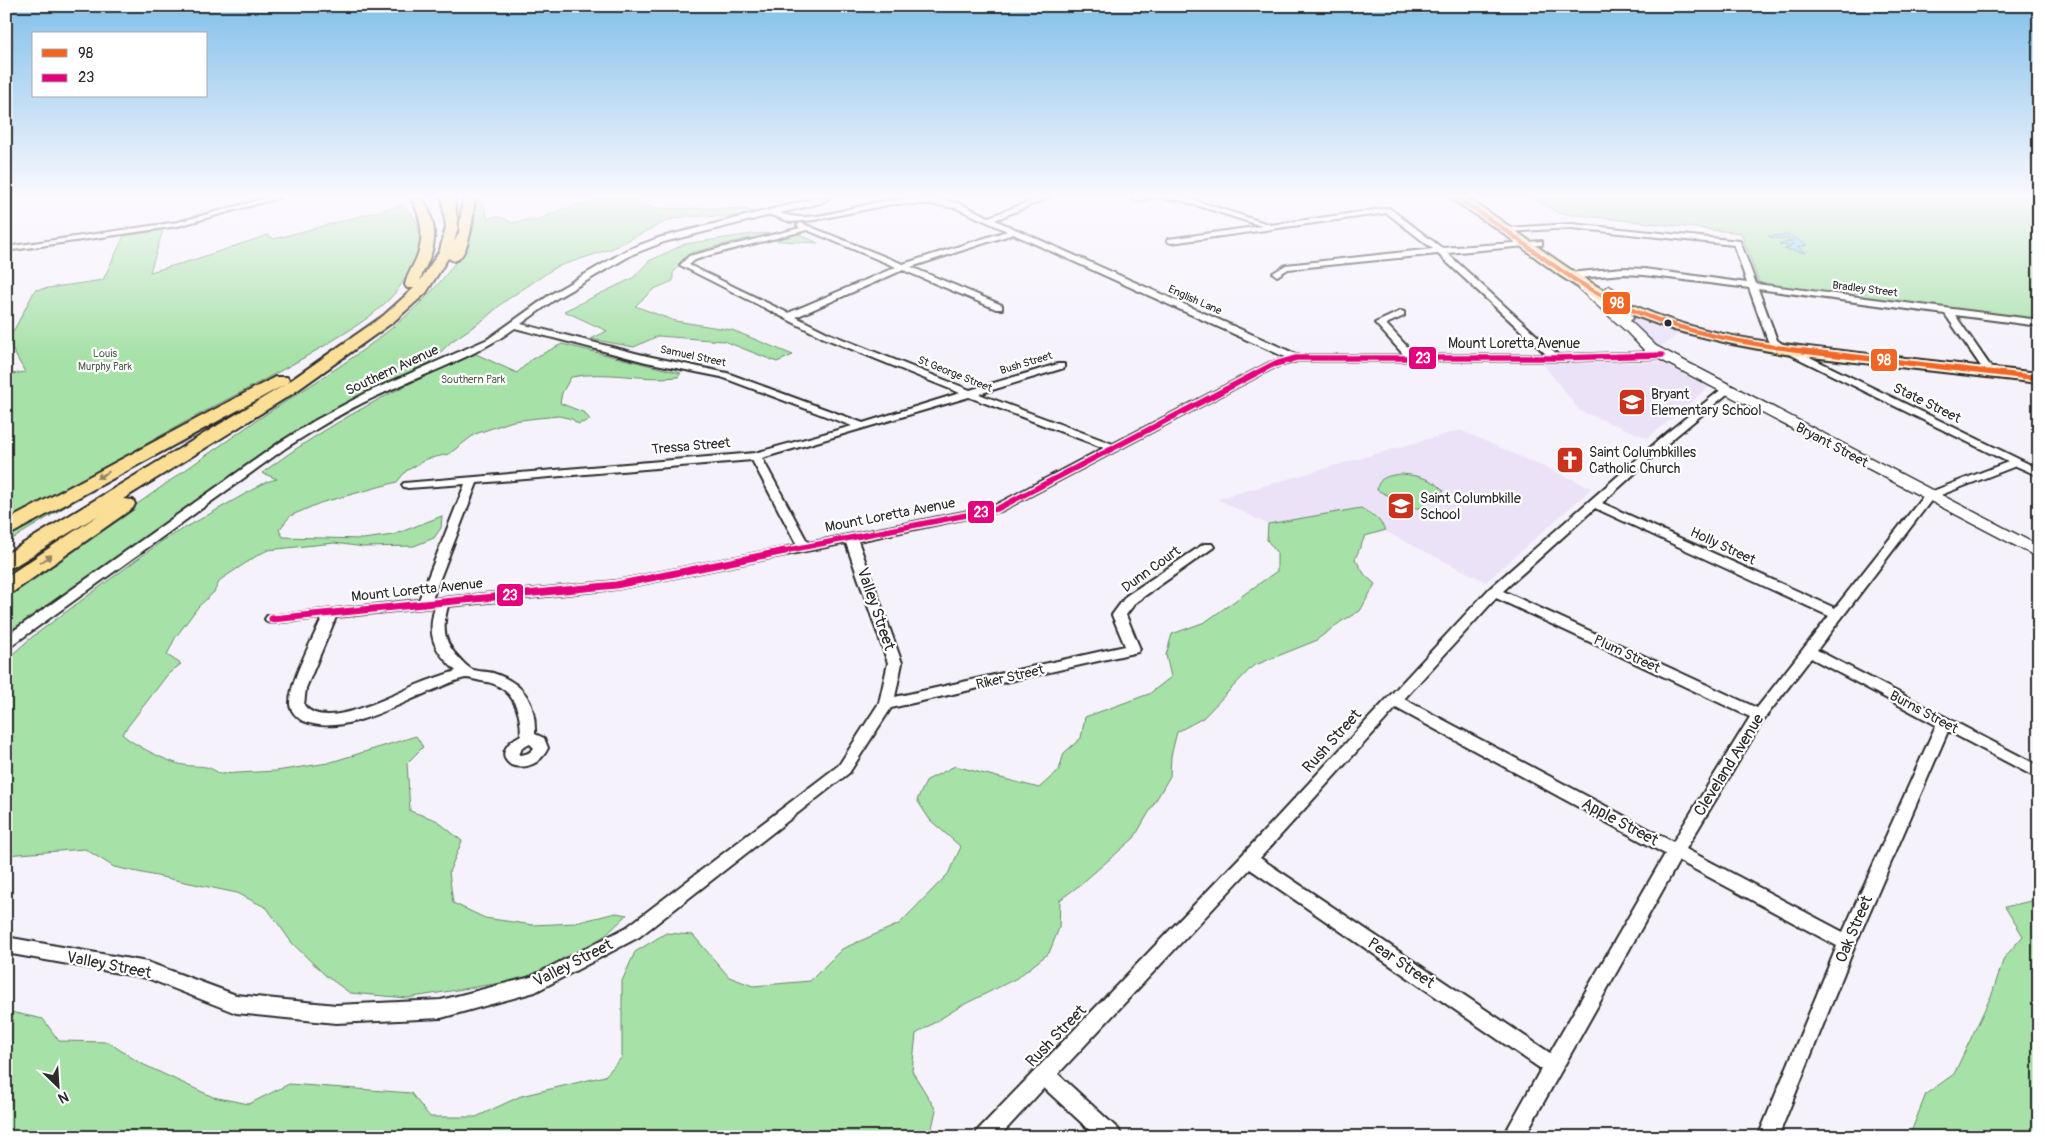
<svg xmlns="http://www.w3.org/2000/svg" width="2045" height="1143" font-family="Pangolin,sans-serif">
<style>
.built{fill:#ebe2f8}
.green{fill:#a6e1a7;stroke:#688669}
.water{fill:#8cd1ed;stroke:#658f9f}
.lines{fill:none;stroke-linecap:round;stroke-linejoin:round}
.minor-casing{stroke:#2b2b2b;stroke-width:4}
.secondary-casing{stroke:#2b2b2b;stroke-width:3}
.primary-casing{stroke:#2b2b2b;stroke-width:4}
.trunk-casing{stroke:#2b2b2b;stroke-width:4}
.minor{fill:#fff;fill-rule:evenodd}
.secondary{fill:#fff;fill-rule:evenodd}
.primary{fill:#fbdf96;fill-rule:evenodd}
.trunk{fill:#fbdf96;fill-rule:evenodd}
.bus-1-far1-casing{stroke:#fff;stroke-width:7}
.bus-1-casing{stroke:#fff;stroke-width:9}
.bus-2-far1-casing{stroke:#fff;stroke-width:9}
.bus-2-casing{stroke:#fff;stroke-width:11}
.bus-1-far1{stroke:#f26522;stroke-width:4.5}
.bus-1{stroke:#f26522;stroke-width:5.5}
.bus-2-far1{stroke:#e5007d;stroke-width:5.5}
.bus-2{stroke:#e5007d;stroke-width:7}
.oneway{fill:#938560}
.bus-dot{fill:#2b2b2b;stroke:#fff;stroke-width:2}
.labels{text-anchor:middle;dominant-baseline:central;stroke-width:4.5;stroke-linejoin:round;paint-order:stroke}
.far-street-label{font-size:11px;fill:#2b2b2b;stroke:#fff}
.far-park-label{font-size:11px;fill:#506250;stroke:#fff}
.street-label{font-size:14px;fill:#2b2b2b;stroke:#fff}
.poi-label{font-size:14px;fill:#2b2b2b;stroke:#fff;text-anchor:start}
.near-street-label{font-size:16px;fill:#2b2b2b;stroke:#fff}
.line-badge{stroke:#fff;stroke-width:2}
.badge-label{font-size:14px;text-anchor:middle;font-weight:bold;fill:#fff}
</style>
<rect width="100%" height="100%" fill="#f6f2fc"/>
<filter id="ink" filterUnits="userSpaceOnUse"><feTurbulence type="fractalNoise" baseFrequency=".02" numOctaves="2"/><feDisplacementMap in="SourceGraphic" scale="10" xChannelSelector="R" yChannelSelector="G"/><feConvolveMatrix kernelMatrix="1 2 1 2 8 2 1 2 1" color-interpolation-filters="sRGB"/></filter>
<g filter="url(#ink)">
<path class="built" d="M1637,316L1684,330L1665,344L1653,348L1634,328L1630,320V317Z
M1661,362L1709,387L1648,438L1580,411L1542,363Z
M1460,430L1592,488L1486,582L1346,512L1275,528L1217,499Z"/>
<path class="green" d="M474,197H480L488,219C496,214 504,218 512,223L526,220H538L560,210L592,202L599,197H639L635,203C644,206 653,208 662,208C679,210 742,205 753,212L731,217L689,216L668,220L611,249L556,267L505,301L483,320L452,341L429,363L378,386L327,413L259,458L6,638V597C90,538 173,478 257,420C325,375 410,328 457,260C475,235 476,226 474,197Z
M1531,197H2039V321L1760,285L1741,233L1558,213Z
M402,205C435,227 414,270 394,294C375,316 348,331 324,346C287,368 249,388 211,408C142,445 75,486 6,525V375L25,372L6,338V332L14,330L35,290L103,280L124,236L163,230L150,272L190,261L268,235L274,239Z
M794,232L818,243L746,239L690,253L673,273V281L654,289L635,306L675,321L732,330L793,355L777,362L724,341L658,336L634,347L591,339L607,331L564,311L633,278L649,261L685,244L752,234Z
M562,344L681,373L678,377C642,381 606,370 571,377L562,393L560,403L585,413L590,420L578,424L572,419L559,416L538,418L513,421L475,434L449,454L427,459L406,471L397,482L320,503L290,516L279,530L283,537L363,539L393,535L442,516L441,528L434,538L414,546L364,547L334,543L268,550L258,555L220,580L214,592L198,607L175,638L167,655L181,664L168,674L122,734C132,744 169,763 184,765C200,768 205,763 220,774L276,771L328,763L416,736L423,747L407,763L410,811L436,820L462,841L449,872L453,903L485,918L533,925L575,923L616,913L627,915L606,935L565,959L519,980L407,998L350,993L325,975L292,943L267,908L237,893L114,867L85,849L6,855V660L32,637L162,541L266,482L277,479L262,473C328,424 400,385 476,354L517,373L532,359Z
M153,453L6,543V534Z
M1403,474C1419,476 1434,479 1444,491L1422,508H1414L1377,490C1378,476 1391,475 1403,474Z
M130,494L6,580V570Z
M1361,508L1377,518L1386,530L1365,536L1355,559L1365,575L1375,584L1360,611L1342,621L1315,641L1253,666L1203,718L1177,732L1171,756L1170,776L1134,838L1081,884L1060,900L1059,928L1049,953L1017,978L961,1006L916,1034L912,1071L936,1110L930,1137H6V1011L43,1019L59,1041L108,1042L140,1063L213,1097L249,1104L289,1084L411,1093L430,1117H476L521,1096L605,1076L622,1057V981L635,952L666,933L693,935L729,977L753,986L810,981L842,949L899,924L948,874L961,847L930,820L917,800L927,780L955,766L1039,788L1059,770L1064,753L1081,738L1085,717L1149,694L1171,677L1166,655L1172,634L1205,622L1277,571V553L1267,540L1268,524Z
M2039,899V1137H1909L1926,1094L1954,1074L1992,994L2004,958L2023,936L2005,907Z"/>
<path class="water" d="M1789,235L1807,245L1798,247L1806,253L1784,249L1790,247L1789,246L1793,244L1787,246L1779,244L1792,241C1785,236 1776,241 1768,236Z"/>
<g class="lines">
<g class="minor-casing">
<path id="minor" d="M270,197H281L178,226L6,251V247L178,222Z
M821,197H830L821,203L780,213C813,226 857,203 892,200C913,198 941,198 961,204C970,208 980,213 989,217L1041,197H1050L995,220L1298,355H1404L1375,323L1401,311L1404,312V316L1386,324L1415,355H1547L1438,254L1288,269L1277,276L1273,273L1286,265L1433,249L1387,213L1171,243L1167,241L1168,239L1262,226L1180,200L1165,199L1161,197H1184L1271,225L1389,208L1442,248L1542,241V245H1539L1447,253L1558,355L1662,352L1667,355L1662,358L1556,361H1297L1275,367L1001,511L858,541L902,663L895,697L1125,646L1112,615L1126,596L1204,544H1212L1214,547L1136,602L1126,615L1140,649L1138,652L891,708L849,773L639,937L535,992L441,1018L336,1023L236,1013L147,978L6,953V937L147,962L236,995L336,1005L441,1000L531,977L627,927L839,765L879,703L888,663L846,543L616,589L448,606C442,627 443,642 459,658C463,662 466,666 471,669C477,672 486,671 493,673C524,683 536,702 535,734L544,738L548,748C541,763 527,770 511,765C496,754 509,741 521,735C521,708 511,684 481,681C476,680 470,678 466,678C458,679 448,684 441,687C402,701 345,738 303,721C297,718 290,710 290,704C290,680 312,641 322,618L272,623L267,622L265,619L267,616L419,600L465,484L408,488L404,487L402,485L404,483L755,453L852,426L721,377L646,362L515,328C474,358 423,374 377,396C346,410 316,429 287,447L11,646L6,648V636L279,443L314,421L368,392L488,339L551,294L627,250L658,238ZM892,204H929L956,208L1007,231L903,264L801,223L797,225L800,228L689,256L680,265L824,338L960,393L863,423L727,373L647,356L521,324L557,298L633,254L664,242L771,215L791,222L815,220ZM807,230L896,267L788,313L689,265L695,260L710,255ZM1013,234L1287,358L1269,363L1113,444L979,394L1064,368V364H1058L970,390L830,334L796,317L903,270L996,309H1002V305L911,267ZM969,397L1104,448L994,506L808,543L762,458ZM752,460L797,545L616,581L432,599L477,483ZM435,607C426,637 435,651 456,671C444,675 431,679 419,684C394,694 324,733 304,705L306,688L336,617ZM530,744L534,748C530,753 525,755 519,755L522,748Z
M1134,197H1154L1137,201L1133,199Z
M1455,197H1473L1469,199L1455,200Z
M1572,224L1740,241L1756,284L2039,320V326L1955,315L1995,373L1990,376L1987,375L1945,314L1758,289L1777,340L1781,343L2039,469V476L2016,466L1933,498L1817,650L2039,766V779L1948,731L1856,943L1778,1137H1758L1837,946L1679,861L1524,1137H1503L1541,1069L1250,869L1058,1074L1119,1130L1122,1137H1097L1044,1088L999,1137H975L978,1130L1243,854L1489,589L1668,432L1723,388L1727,387L1732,390L1676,436L1602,503L1835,608L1925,494L2008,462L1775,347L1768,341L1749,288L1644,275L1623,274L1568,279L1564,276L1568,273L1623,268L1644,269L1747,283L1734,245L1572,228L1507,232L1503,230L1507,228ZM1595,508L1829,616L1757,708L1503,591ZM1496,598L1750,717L1673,842L1404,699ZM1811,658L1936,725L1843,932L1686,849L1764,719ZM1396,708L1665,854L1550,1053L1260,858Z"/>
</g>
<g class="secondary-casing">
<path id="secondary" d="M1584,283L1588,284L1616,308L1611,298L1603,290L1609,286L1620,293L1633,318L1630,321L1656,346L2039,546V558L1646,352L1626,331L1580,290L1578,287L1580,284Z"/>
</g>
<g class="primary-casing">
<path id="primary" d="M1449,197H1463L1476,204C1528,237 1574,278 1631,304C1699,336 1777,344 1851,352C1914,359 1976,366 2039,373V383L1785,354L1732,344L1674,330L1622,311L1598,300L1559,275L1499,230Z"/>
</g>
<g class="trunk-casing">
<path id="trunk" d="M411,197H423C433,218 439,236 429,259C426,267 422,273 420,281L440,250L446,227L442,197H454L458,227L454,242L459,233L463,197H475C473,212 471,257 454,261L448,258L426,293L393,322L292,394L123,499L133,500L135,504L133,508L13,592L6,593V577L100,514L13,567L6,569V554L286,384L13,533L6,535V521L275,377H287L289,380L287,383L383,316L414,288H407L405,285C407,275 412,268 416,259C426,237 421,218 411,197Z"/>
</g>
<use href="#minor" class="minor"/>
<use href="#secondary" class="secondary"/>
<use href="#primary" class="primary"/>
<use href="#trunk" class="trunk"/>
<g class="bus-1-far1-casing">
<path id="bus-1-far1" d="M1455,197C1499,222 1537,256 1580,283C1650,327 1733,343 1814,352"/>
</g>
<g class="bus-1-casing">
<path id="bus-1" d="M1803,351L2039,378"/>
</g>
<g class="bus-2-far1-casing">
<path id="bus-2-far1" d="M779,552L997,509L1272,365L1296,358H1556L1662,355"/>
</g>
<g class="bus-2-casing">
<path id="bus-2" d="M272,619L616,585L785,551"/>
</g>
<use href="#bus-1-far1" class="bus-1-far1"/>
<use href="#bus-1" class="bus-1"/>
<use href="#bus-2-far1" class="bus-2-far1"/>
<use href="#bus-2" class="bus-2"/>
</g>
<defs><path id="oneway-solid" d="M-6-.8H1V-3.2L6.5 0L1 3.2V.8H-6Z" transform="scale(1.25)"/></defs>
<g class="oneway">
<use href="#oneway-solid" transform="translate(103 475) rotate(151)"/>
<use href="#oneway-solid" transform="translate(46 559) rotate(-35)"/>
</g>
</g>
<linearGradient id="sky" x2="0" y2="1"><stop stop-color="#83c0ea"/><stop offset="0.55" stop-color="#fbf9fe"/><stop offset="1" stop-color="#fbf9fe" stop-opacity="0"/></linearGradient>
<rect width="2045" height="357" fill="url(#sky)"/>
<defs>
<g id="school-square" transform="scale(1.4375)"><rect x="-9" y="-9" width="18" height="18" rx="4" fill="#c8321e" stroke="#fff"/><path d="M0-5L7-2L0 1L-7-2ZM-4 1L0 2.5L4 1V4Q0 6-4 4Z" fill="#fff"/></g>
<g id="church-square" transform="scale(1.4375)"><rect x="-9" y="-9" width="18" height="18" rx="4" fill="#c8321e" stroke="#fff"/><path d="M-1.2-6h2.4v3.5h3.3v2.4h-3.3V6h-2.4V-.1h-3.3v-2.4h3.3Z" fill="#fff"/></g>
</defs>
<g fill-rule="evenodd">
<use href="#school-square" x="1632" y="402"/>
<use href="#church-square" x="1570" y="460"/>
<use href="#school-square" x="1401" y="506"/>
</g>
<circle class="bus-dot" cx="1668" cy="323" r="4.5"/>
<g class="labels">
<g class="far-street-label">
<text transform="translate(1865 289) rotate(7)">Bradley Street</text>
<text transform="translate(1195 300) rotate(24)">English Lane</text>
<text transform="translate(693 356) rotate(12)">Samuel Street</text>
<text transform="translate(1026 363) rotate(-17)">Bush Street</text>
<text transform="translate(955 374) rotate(22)">St George Street</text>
</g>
<g class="far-park-label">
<text x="105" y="353">Louis<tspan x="105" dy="13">Murphy Park</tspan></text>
<text x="473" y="379">Southern Park</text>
</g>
<g class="street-label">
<text x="1514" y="343">Mount Loretta Avenue</text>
<text transform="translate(392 370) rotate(-25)">Southern Avenue</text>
<text transform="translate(1927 403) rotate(26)">State Street</text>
<text transform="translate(1832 445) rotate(28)">Bryant Street</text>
<text transform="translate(691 446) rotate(-5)">Tressa Street</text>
<text transform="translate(890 515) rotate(-11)">Mount Loretta Avenue</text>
<text transform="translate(1723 546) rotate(25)">Holly Street</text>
<text transform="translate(1151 569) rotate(-36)">Dunn Court</text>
<text transform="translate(417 590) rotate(-6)">Mount Loretta Avenue</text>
<text transform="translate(1627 654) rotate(25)">Plum Street</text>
<text transform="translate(1010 677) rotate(-13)">Riker Street</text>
<text transform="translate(1924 712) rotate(28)">Burns Street</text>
</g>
<g class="poi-label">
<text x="1651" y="394">Bryant<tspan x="1651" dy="16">Elementary School</tspan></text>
<text x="1589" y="452">Saint Columbkilles<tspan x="1589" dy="16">Catholic Church</tspan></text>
<text x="1420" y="498">Saint Columbkille<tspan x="1420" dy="16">School</tspan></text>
</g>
<g class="near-street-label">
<text transform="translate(876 609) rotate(71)">Valley Street</text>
<text transform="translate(1332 741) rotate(-48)">Rush Street</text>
<text transform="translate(1729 765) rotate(-58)">Cleveland Avenue</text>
<text transform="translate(1620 822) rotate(28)">Apple Street</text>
<text transform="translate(1854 929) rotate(-67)">Oak Street</text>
<text transform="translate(573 963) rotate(-27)">Valley Street</text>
<text transform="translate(1401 963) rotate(34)">Pear Street</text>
<text transform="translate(109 965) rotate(11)">Valley Street</text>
<text transform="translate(1056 1036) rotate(-46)">Rush Street</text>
</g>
</g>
<g class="line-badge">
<rect x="1602" y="291" width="29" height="24" rx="5" fill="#f26522"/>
<rect x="1408" y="346" width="29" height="24" rx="5" fill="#e5007d"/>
<rect x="1870" y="348" width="28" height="24" rx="5" fill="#f26522"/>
<rect x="967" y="500" width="28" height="24" rx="5" fill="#e5007d"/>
<rect x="496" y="583" width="28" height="24" rx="5" fill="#e5007d"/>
</g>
<g class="badge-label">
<text x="1617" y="308">98</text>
<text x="1423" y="363">23</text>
<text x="1884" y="365">98</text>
<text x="981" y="517">23</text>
<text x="510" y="600">23</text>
</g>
<rect width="2045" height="1143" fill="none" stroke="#fff" stroke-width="25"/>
<rect x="12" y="12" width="2020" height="1118" fill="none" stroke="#2b2b2b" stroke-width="2" filter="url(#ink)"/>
<rect x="32" y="32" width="175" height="65" fill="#ffffff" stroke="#aaaaaa"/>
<rect x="42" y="49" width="25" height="8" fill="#f26522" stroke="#aaaaaa"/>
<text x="78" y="58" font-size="15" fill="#2b2b2b">98</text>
<rect x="42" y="74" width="25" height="8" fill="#e5007d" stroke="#aaaaaa"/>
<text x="78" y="82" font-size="15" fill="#2b2b2b">23</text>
<g transform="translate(58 1086) rotate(155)" stroke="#ffffff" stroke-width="4" paint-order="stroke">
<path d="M0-4L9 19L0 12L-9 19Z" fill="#2b2b2b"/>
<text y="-8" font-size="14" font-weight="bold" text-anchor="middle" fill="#2b2b2b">N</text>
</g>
</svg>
